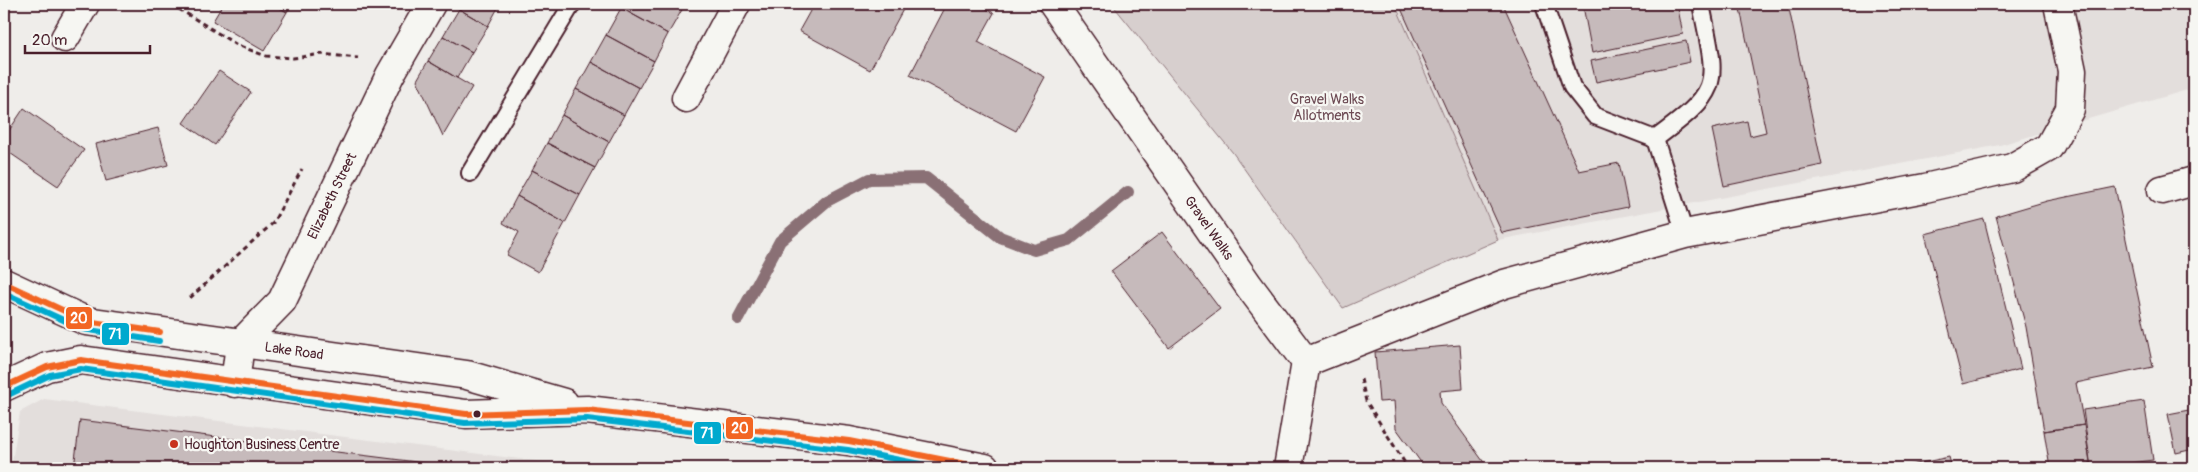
<svg xmlns="http://www.w3.org/2000/svg" width="2198" height="472" font-family="Pangolin,sans-serif">
<style>
.built{fill:#e3dedc}
.green{fill:#d7cfce;stroke:#90777c}
.lines{fill:none;stroke-linecap:round;stroke-linejoin:round}
.stream{stroke:#8a6f74;stroke-width:12}
.building{fill:#c6babb;stroke:#4a1f2b}
.service-casing{stroke:#4a1f2b;stroke-width:20}
.minor-casing{stroke:#4a1f2b;stroke-width:31}
.secondary-casing{stroke:#4a1f2b;stroke-width:31}
.path{stroke:#4a1f2b;stroke-width:3;stroke-dasharray:5 4;stroke-linecap:butt}
.service{stroke:#f6f6f2;stroke-width:16}
.minor{stroke:#f6f6f2;stroke-width:28}
.secondary{stroke:#f6f6f2;stroke-width:28}
.bus-1-casing{stroke:#f6f6f2;stroke-width:10}
.bus-2-casing{stroke:#f6f6f2;stroke-width:10}
.bus-1{stroke:#f26522;stroke-width:6}
.bus-2{stroke:#00a9ce;stroke-width:6}
.bus-dot{fill:#4a1f2b;stroke:#f6f6f2;stroke-width:2}
.poi-dot{fill:#c8321e;stroke:#f6f6f2;stroke-width:2}
.labels{text-anchor:middle;dominant-baseline:central;stroke-width:4.5;stroke-linejoin:round;paint-order:stroke}
.park-label{font-size:14px;fill:#6d4b54;stroke:#f6f6f2}
.street-label{font-size:14px;fill:#4a1f2b;stroke:#f6f6f2}
.poi-label{font-size:14px;fill:#4a1f2b;stroke:#f6f6f2;text-anchor:start}
.line-badge{stroke:#f6f6f2;stroke-width:2}
.badge-label{font-size:14px;text-anchor:middle;font-weight:bold;fill:#fff}
</style>
<rect width="100%" height="100%" fill="#efedea"/>
<filter id="ink" filterUnits="userSpaceOnUse"><feTurbulence type="fractalNoise" baseFrequency=".02" numOctaves="2"/><feDisplacementMap in="SourceGraphic" scale="10" xChannelSelector="R" yChannelSelector="G"/><feConvolveMatrix kernelMatrix="1 2 1 2 8 2 1 2 1" color-interpolation-filters="sRGB"/></filter>
<g filter="url(#ink)">
<path class="built" d="M1395,4H2194V88L2000,145L1498,240Z
M44,399L591,468H11L20,412Z"/>
<path class="green" d="M1112,4H1395L1498,240L1343,308L1233,153Z"/>
<g class="lines">
<path class="stream" d="M738,319L780,241L827,201L869,179L926,178L1000,237L1034,250L1069,240L1128,192"/>
</g>
<path class="building" d="M223,4H273L287,12L264,51L213,21Z
M273,4H291L287,12Z
M462,4H500L488,26L459,9Z
M623,4H676L683,8L668,34L621,8Z
M814,4H906L870,70L799,31Z
M947,4H977L994,13L978,42L1045,77L1016,131L910,75Z
M1399,4H1503L1579,171L1619,163L1628,207L1502,233Z
M1596,4H1677L1683,34L1592,53L1583,6Z
M1739,4H1788L1822,165L1724,186L1712,129L1747,121L1750,136L1766,132Z
M621,8L668,34L654,61L606,35Z
M459,9L488,26L472,52L443,36Z
M606,35L654,61L639,88L591,62Z
M443,36L472,52L457,78L428,61Z
M1686,41L1690,62L1596,82L1591,61Z
M428,61L472,87L443,136L417,80Z
M591,62L639,88L624,115L576,89Z
M219,71L251,92L215,145L183,123Z
M576,89L624,115L609,142L562,115Z
M24,108L84,150L58,186L4,149V138Z
M562,115L609,142L595,168L547,143Z
M158,128L168,165L106,181L96,144Z
M547,143L595,168L580,195L532,170Z
M532,170L580,195L565,223L517,196Z
M2115,187L2153,367L2076,383L2084,425L2044,431L2026,327L1996,216L2047,201Z
M517,196L565,223L538,272L507,255L519,232L503,223Z
M1984,219L2021,369L1963,384L1925,234Z
M1162,232L1220,309L1169,348L1111,271Z
M1460,345L1463,389L1440,391L1441,403L1488,468H1425L1396,428L1394,401L1379,402L1375,352Z
M2144,401L2153,460L2091,468L2083,410Z
M2194,409V449L2176,453L2168,414Z
M80,420L465,468H74Z
M2084,425L2091,468H2050L2044,431Z
M1949,457L1952,468H1898Z"/>
<g class="lines">
<g class="service-casing">
<path id="service" d="M1544,4L1572,87L1595,116L1655,139
M1655,139C1724,88 1717,85 1701,4
M1655,139L1685,234
M470,173L572,4"/>
</g>
<g class="minor-casing">
<path id="minor" d="M1053,4L1249,286L1306,362L1288,468
M65,38L85,4
M686,98L736,4
M2162,190L2194,181
M1306,362L1504,284L1685,234L1925,188L2012,168L2049,147L2070,109L2072,71L2058,4
M235,383L240,344L282,301L390,75L431,4"/>
</g>
<g class="secondary-casing">
<path id="secondary" d="M4,283L86,321L467,375L564,403
M4,387L47,367L81,360L466,414L587,410L656,418L849,441L985,468"/>
</g>
<path class="path" d="M171,4L237,45L266,56L293,58L322,54L358,58
M190,298L273,223L302,169
M1361,379L1366,401L1408,468"/>
<use href="#service" class="service"/>
<use href="#minor" class="minor"/>
<use href="#secondary" class="secondary"/>
<g class="bus-1-casing">
<path id="bus-1" d="M4,283L86,321L160,332
M4,387L47,367L81,360L466,414L587,410L849,441L985,468"/>
</g>
<g class="bus-2-casing">
<path id="bus-2" d="M4,293L83,329L159,341
M8,395L50,375L81,369L465,423L587,419L848,450L941,468"/>
</g>
<use href="#bus-1" class="bus-1"/>
<use href="#bus-2" class="bus-2"/>
</g>
</g>
<circle class="bus-dot" cx="477" cy="414" r="4.5"/>
<circle class="poi-dot" cx="174" cy="444" r="5"/>
<g class="labels">
<g class="park-label">
<text x="1327" y="99">Gravel Walks<tspan x="1327" dy="16">Allotments</tspan></text>
</g>
<g class="street-label">
<text transform="translate(332 196) rotate(-64)">Elizabeth Street</text>
<text transform="translate(1209 228) rotate(55)">Gravel Walks</text>
<text transform="translate(294 351) rotate(8)">Lake Road</text>
</g>
<g class="poi-label">
<text x="184" y="444">Houghton Business Centre</text>
</g>
</g>
<g class="line-badge">
<rect x="65" y="306" width="28" height="24" rx="5" fill="#f26522"/>
<rect x="101" y="322" width="29" height="24" rx="5" fill="#00a9ce"/>
<rect x="725" y="416" width="29" height="24" rx="5" fill="#f26522"/>
<rect x="693" y="421" width="29" height="24" rx="5" fill="#00a9ce"/>
</g>
<g class="badge-label">
<text x="79" y="323">20</text>
<text x="115" y="339">71</text>
<text x="740" y="433">20</text>
<text x="707" y="438">71</text>
</g>
<rect width="2198" height="472" fill="none" stroke="#f6f6f2" stroke-width="20"/>
<rect x="10" y="10" width="2178" height="452" fill="none" stroke="#4a1f2b" stroke-width="2" filter="url(#ink)"/>
<path d="M25 45v8h125v-8" fill="none" stroke="#4a1f2b" stroke-width="2.5"/>
<text x="32" y="45" font-size="15" fill="#4a1f2b" stroke="#f6f6f2" stroke-width="4" paint-order="stroke">20 m</text>
</svg>
